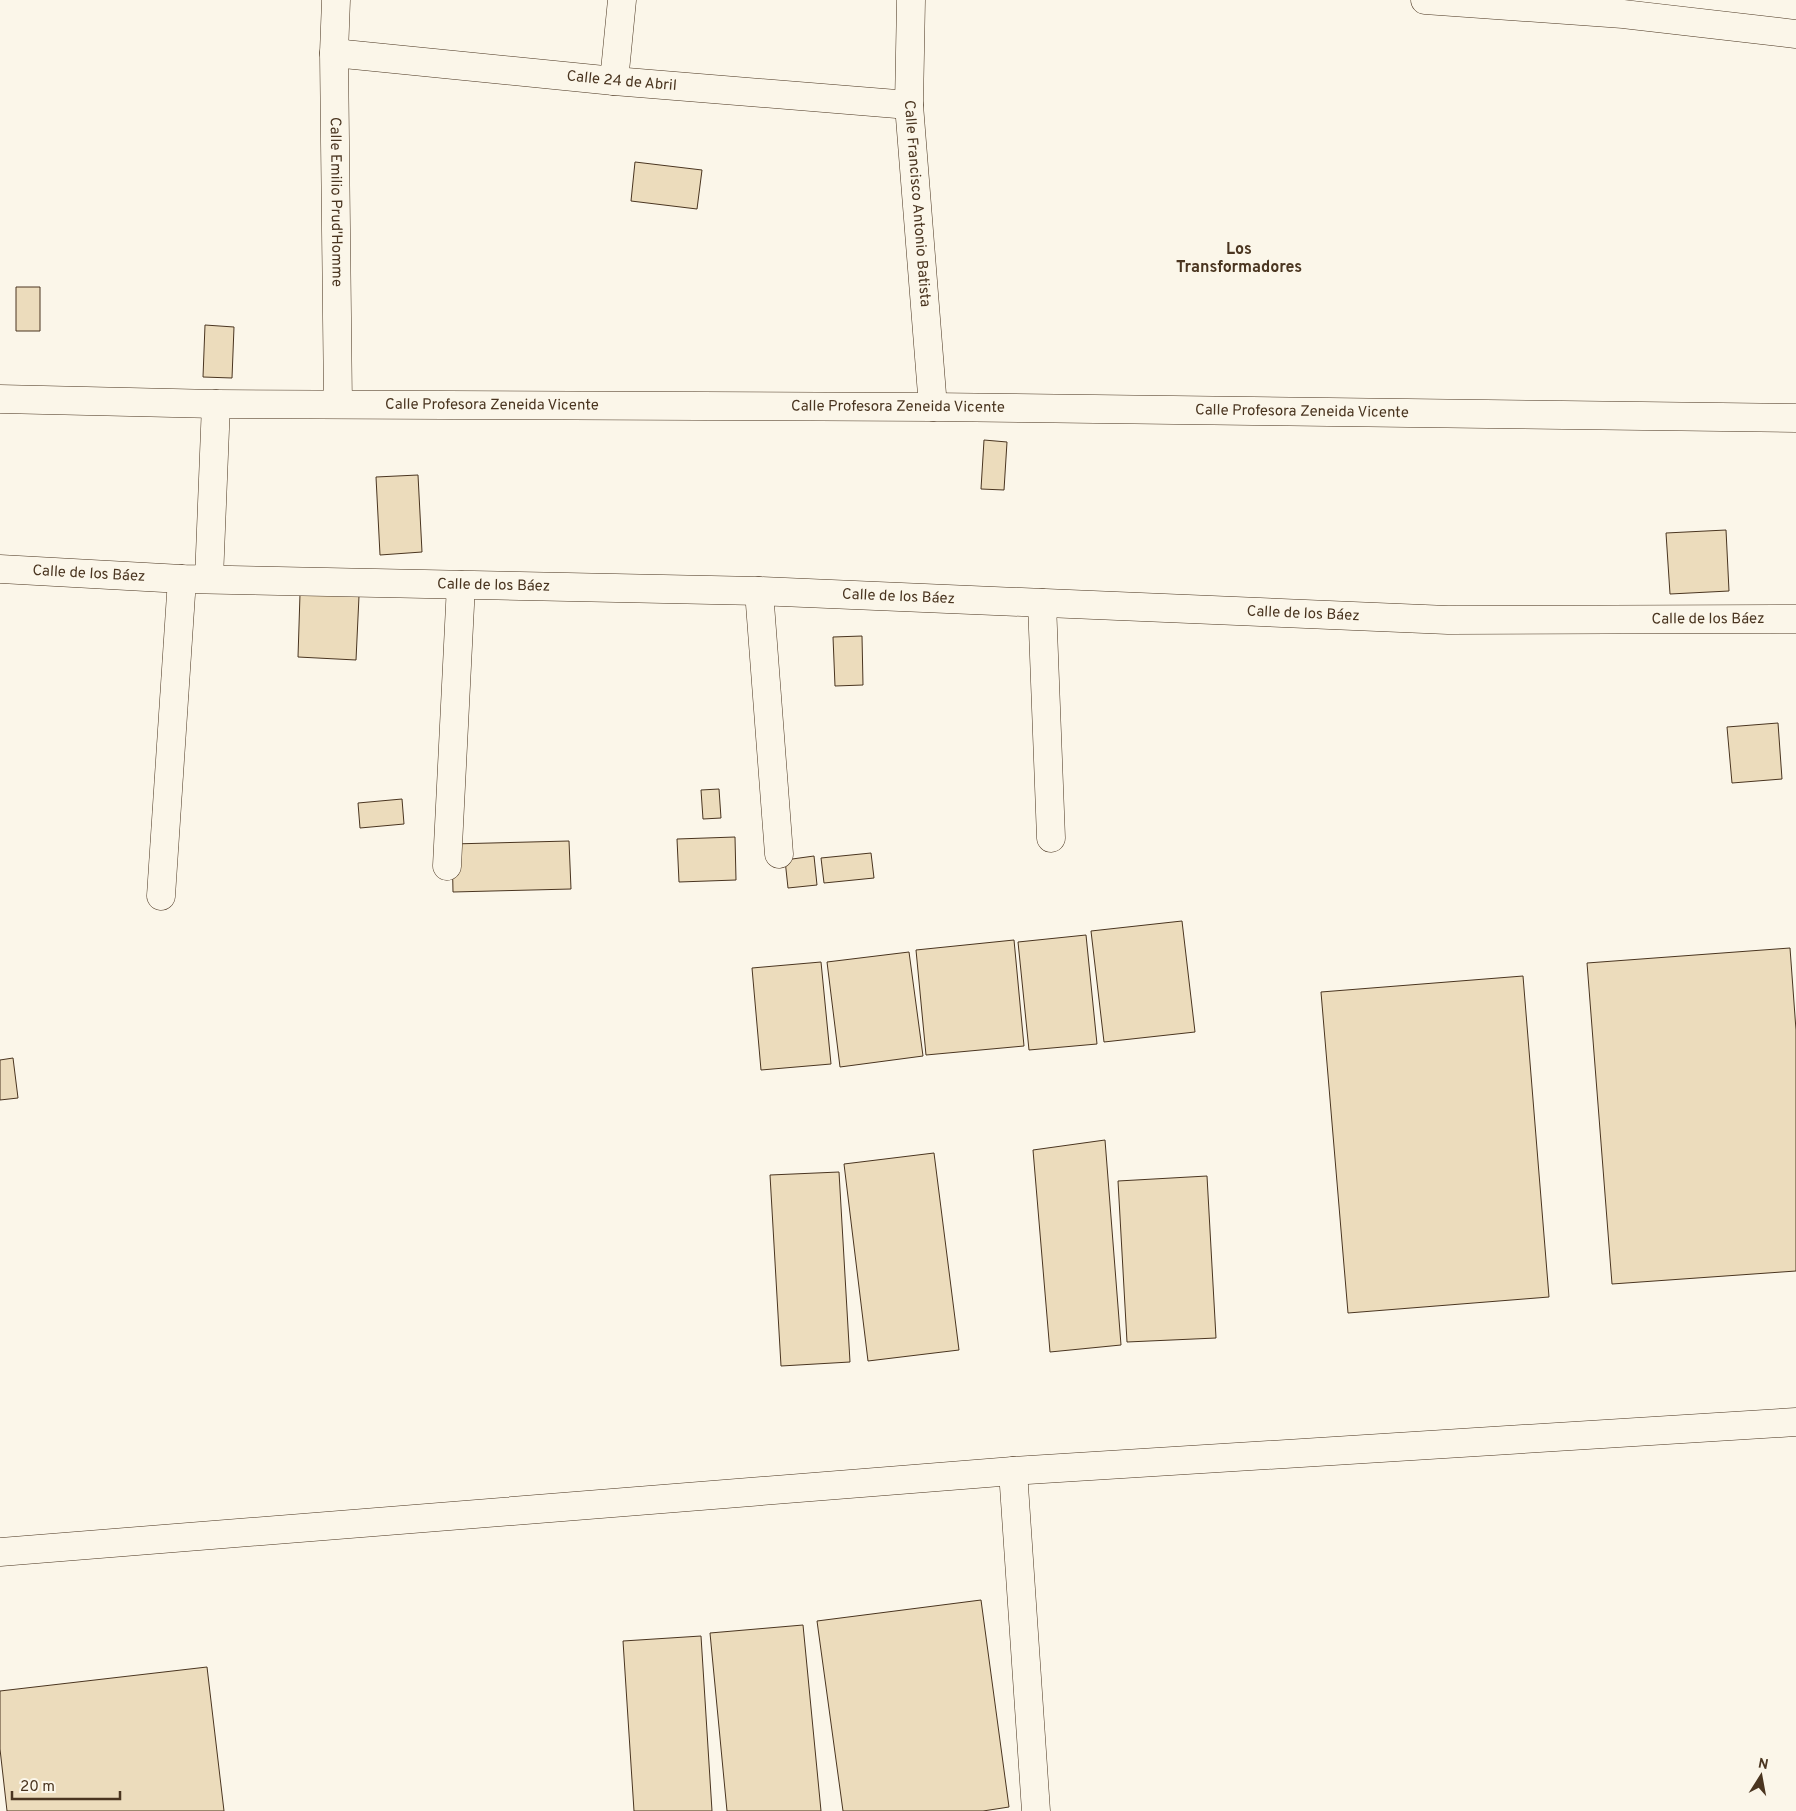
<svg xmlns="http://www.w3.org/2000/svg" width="1796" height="1811" font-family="Overpass,sans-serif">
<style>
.building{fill:#ecdcbc;stroke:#4a3520}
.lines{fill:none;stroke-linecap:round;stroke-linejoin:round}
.minor-casing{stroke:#4a3520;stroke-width:29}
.minor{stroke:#fbf6e9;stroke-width:28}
.labels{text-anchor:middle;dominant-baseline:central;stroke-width:4;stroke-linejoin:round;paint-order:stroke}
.street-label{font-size:15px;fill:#4a3520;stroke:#fbf6e9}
.neighbourhood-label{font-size:16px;font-weight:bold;fill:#4a3520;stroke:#fbf6e9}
</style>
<rect width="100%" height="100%" fill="#fbf6e9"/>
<path class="building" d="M635,162L702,170L697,209L631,201Z
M16,287H40V331H16Z
M205,325L234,327L232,378L203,377Z
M984,440L1007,442L1004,490L981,489Z
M418,475L422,552L380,555L376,477Z
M1726,530L1729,591L1670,594L1666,533Z
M300,594L359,596L356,660L298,657Z
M862,636L863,685L835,686L833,637Z
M1778,723L1782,779L1732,783L1727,727Z
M719,789L721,818L703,819L701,790Z
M402,799L404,824L360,828L358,803Z
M735,837L736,880L679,882L677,839Z
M569,841L571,889L453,892L452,844Z
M871,853L874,878L824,883L821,858Z
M814,856L817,885L788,888L785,860Z
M1182,921L1195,1032L1104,1042L1091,931Z
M1086,935L1097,1044L1029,1050L1018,942Z
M1014,940L1024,1046L926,1055L916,950Z
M1790,948L1796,1030V1271L1612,1284L1587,963Z
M909,952L923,1056L840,1067L827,962Z
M821,962L831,1064L761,1070L752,968Z
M1523,976L1549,1297L1348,1313L1321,992Z
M13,1058L18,1098L0,1100V1060Z
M1105,1140L1121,1345L1050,1352L1033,1150Z
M934,1153L959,1350L868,1361L844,1164Z
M839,1172L850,1362L781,1366L770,1175Z
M1207,1176L1216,1338L1127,1342L1118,1181Z
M981,1600L1009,1807L983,1811H843L817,1621Z
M803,1625L821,1811H727L710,1633Z
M701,1636L712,1811H634L623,1641Z
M207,1667L224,1811H7L0,1749V1691Z"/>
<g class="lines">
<g class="minor-casing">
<g id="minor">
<path id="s1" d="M336,0L334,53L338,404"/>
<path id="s2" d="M911,0L909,105L933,407"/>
<path d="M1425,0L1623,14L1796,34"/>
<path id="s3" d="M334,53L614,81L909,105"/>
<path d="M614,81L622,0"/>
<path id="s4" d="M0,399L216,404L933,407L1796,418"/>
<path id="s5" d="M0,569L182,579L759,591L1448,620L1796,619"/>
<path d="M209,579L216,404"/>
<path d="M759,591L779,854"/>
<path d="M1042,603L1051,838"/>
<path d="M447,866L461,585"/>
<path d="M161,896L182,579"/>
<path d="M1013,1471L1036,1811"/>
<path d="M0,1552L1013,1471L1796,1422"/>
</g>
</g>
<use href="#minor" class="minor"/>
</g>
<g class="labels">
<g class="street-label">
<text stroke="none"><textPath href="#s3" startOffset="289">Calle 24 de Abril</textPath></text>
<text stroke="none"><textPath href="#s1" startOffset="202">Calle Emilio Prud'Homme</textPath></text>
<text stroke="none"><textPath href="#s2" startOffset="204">Calle Francisco Antonio Batista</textPath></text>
<text stroke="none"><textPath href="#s4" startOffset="492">Calle Profesora Zeneida Vicente</textPath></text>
<text stroke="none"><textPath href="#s4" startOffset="898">Calle Profesora Zeneida Vicente</textPath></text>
<text stroke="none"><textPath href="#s4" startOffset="1302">Calle Profesora Zeneida Vicente</textPath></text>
<text stroke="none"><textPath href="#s5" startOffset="89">Calle de los Báez</textPath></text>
<text stroke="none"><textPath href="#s5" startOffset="494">Calle de los Báez</textPath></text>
<text stroke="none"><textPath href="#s5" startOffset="899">Calle de los Báez</textPath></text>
<text stroke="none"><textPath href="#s5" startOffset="1304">Calle de los Báez</textPath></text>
<text stroke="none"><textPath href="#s5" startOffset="1709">Calle de los Báez</textPath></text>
</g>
<g class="neighbourhood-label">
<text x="1239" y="250">Los<tspan x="1239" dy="18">Transformadores</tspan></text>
</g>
</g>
<g transform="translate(1761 1776) rotate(11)" stroke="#fbf6e9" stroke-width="4" paint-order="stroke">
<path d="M0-4L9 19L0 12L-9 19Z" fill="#4a3520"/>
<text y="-8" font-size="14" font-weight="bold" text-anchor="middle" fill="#4a3520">N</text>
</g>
<path d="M12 1791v8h108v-8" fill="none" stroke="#4a3520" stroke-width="2.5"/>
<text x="20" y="1791" font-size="15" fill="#4a3520" stroke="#fbf6e9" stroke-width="4" paint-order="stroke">20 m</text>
</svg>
